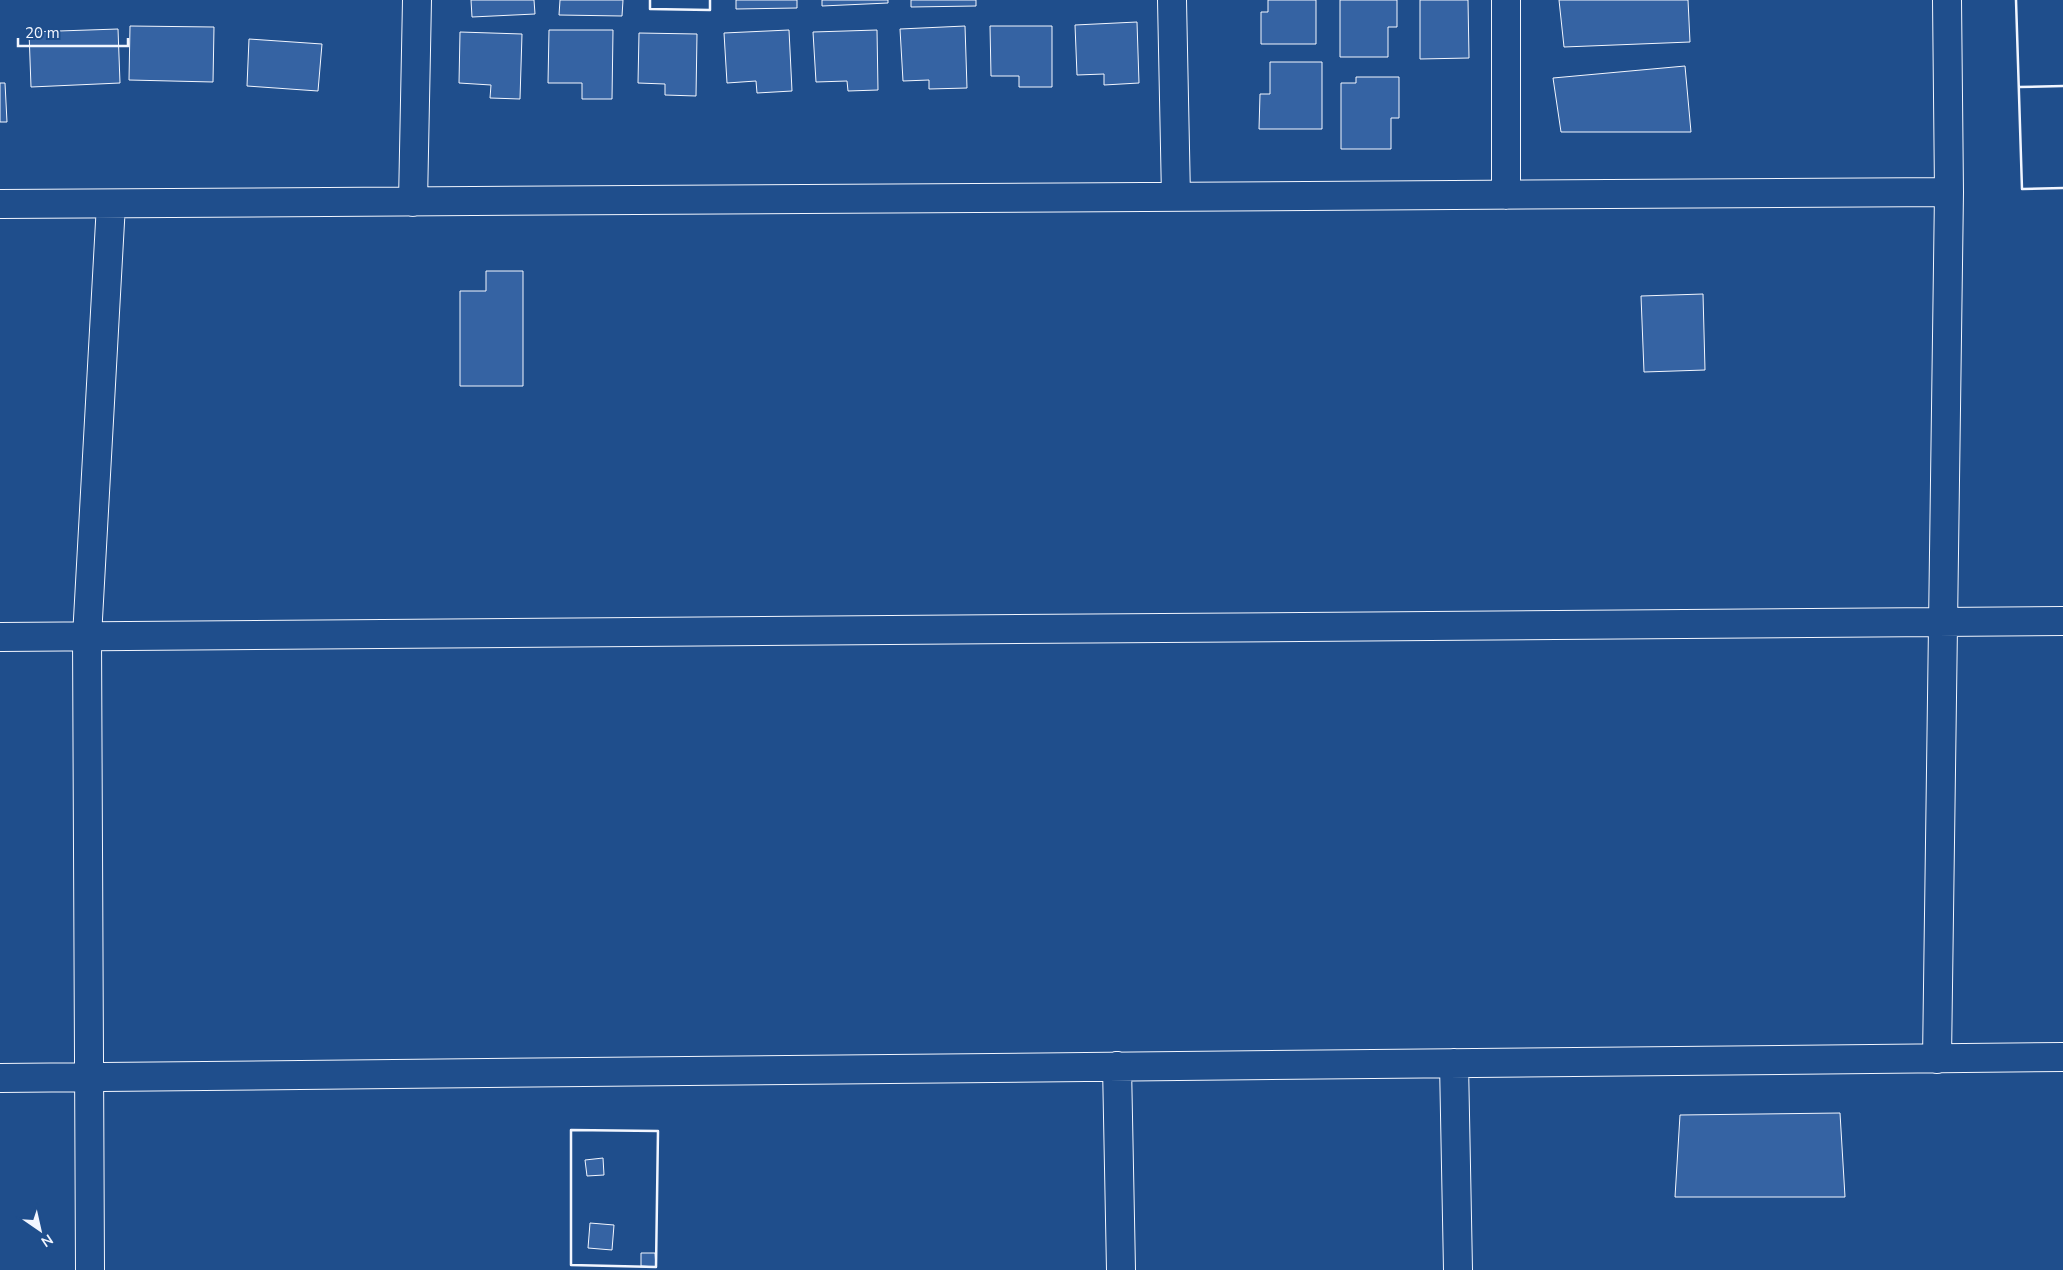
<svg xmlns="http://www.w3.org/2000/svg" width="2063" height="1270" font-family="'Nunito Sans',sans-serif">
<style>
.building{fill:#3563a3;stroke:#f2f6ff}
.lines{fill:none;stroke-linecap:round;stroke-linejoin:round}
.minor-casing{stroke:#f2f6ff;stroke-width:30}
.minor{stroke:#1f4e8c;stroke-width:28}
.wall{stroke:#f2f6ff;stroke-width:2.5}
</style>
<rect width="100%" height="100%" fill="#1f4e8c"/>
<path class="building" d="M471,0H534L535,14L472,17Z
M560,0H623L622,16L559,15Z
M736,0H797V8L736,9Z
M822,0H888V3L822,6Z
M911,0H976V6L911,7Z
M1268,0H1316V44H1261V12H1268Z
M1340,0H1397V27H1388V57H1340Z
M1420,0H1468L1469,58L1420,59Z
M1559,0H1688L1690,42L1564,47Z
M1137,22L1139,83L1104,85V74L1077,75L1075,25Z
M130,26L214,27L213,82L129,80Z
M965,26L967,88L929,89V80L903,81L900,29Z
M990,26H1052V87H1019V76H991Z
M118,29L120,83L31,87L29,32Z
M549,30H613L612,99H582V83H548Z
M789,30L792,91L757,93L756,81L727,83L724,33Z
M877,30L878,90L848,91L847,81L816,82L813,32Z
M460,32L522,34L520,99L490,98L491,85L459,83Z
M639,33L697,34L696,96L665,95V84L638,83Z
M249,39L322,44L318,91L247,86Z
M1270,62H1322V129H1259L1260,94H1270Z
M1685,66L1691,132H1561L1553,78Z
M1356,77H1399V118H1391V149H1341V83H1356Z
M0,83H5L7,122H0Z
M486,271H523V386H460V291H486Z
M1703,294L1705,370L1644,372L1641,296Z
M1840,1113L1845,1197H1675L1680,1115Z
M603,1158L604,1175L587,1176L585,1160Z
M590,1223L614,1225L612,1250L588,1248Z
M641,1253H655L656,1267L641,1266Z"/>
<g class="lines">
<g class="minor-casing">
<path id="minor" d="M1172,0L1176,197
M1506,195V0
M413,202L417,0
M0,204L1949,192
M0,637L2063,621
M1937,1059L1949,192L1947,0
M1454,1063L1458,1270
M1117,1066L1121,1270
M0,1078L2063,1057
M90,1270L87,637L111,204"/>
</g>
<use href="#minor" class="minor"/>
<path class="wall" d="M650,0V9L710,10V0
M2016,0L2022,189L2063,188
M2019,87L2063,86
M571,1130L658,1131L656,1267L571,1265Z"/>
</g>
<g transform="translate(40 1230) rotate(146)" stroke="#1f4e8c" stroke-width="4" paint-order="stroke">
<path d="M0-4L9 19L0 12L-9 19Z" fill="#f2f6ff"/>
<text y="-8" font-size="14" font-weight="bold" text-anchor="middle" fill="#f2f6ff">N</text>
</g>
<path d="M18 38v8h110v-8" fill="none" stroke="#f2f6ff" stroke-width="2.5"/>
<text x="25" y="38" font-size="15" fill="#f2f6ff" stroke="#1f4e8c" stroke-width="4" paint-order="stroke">20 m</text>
</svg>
